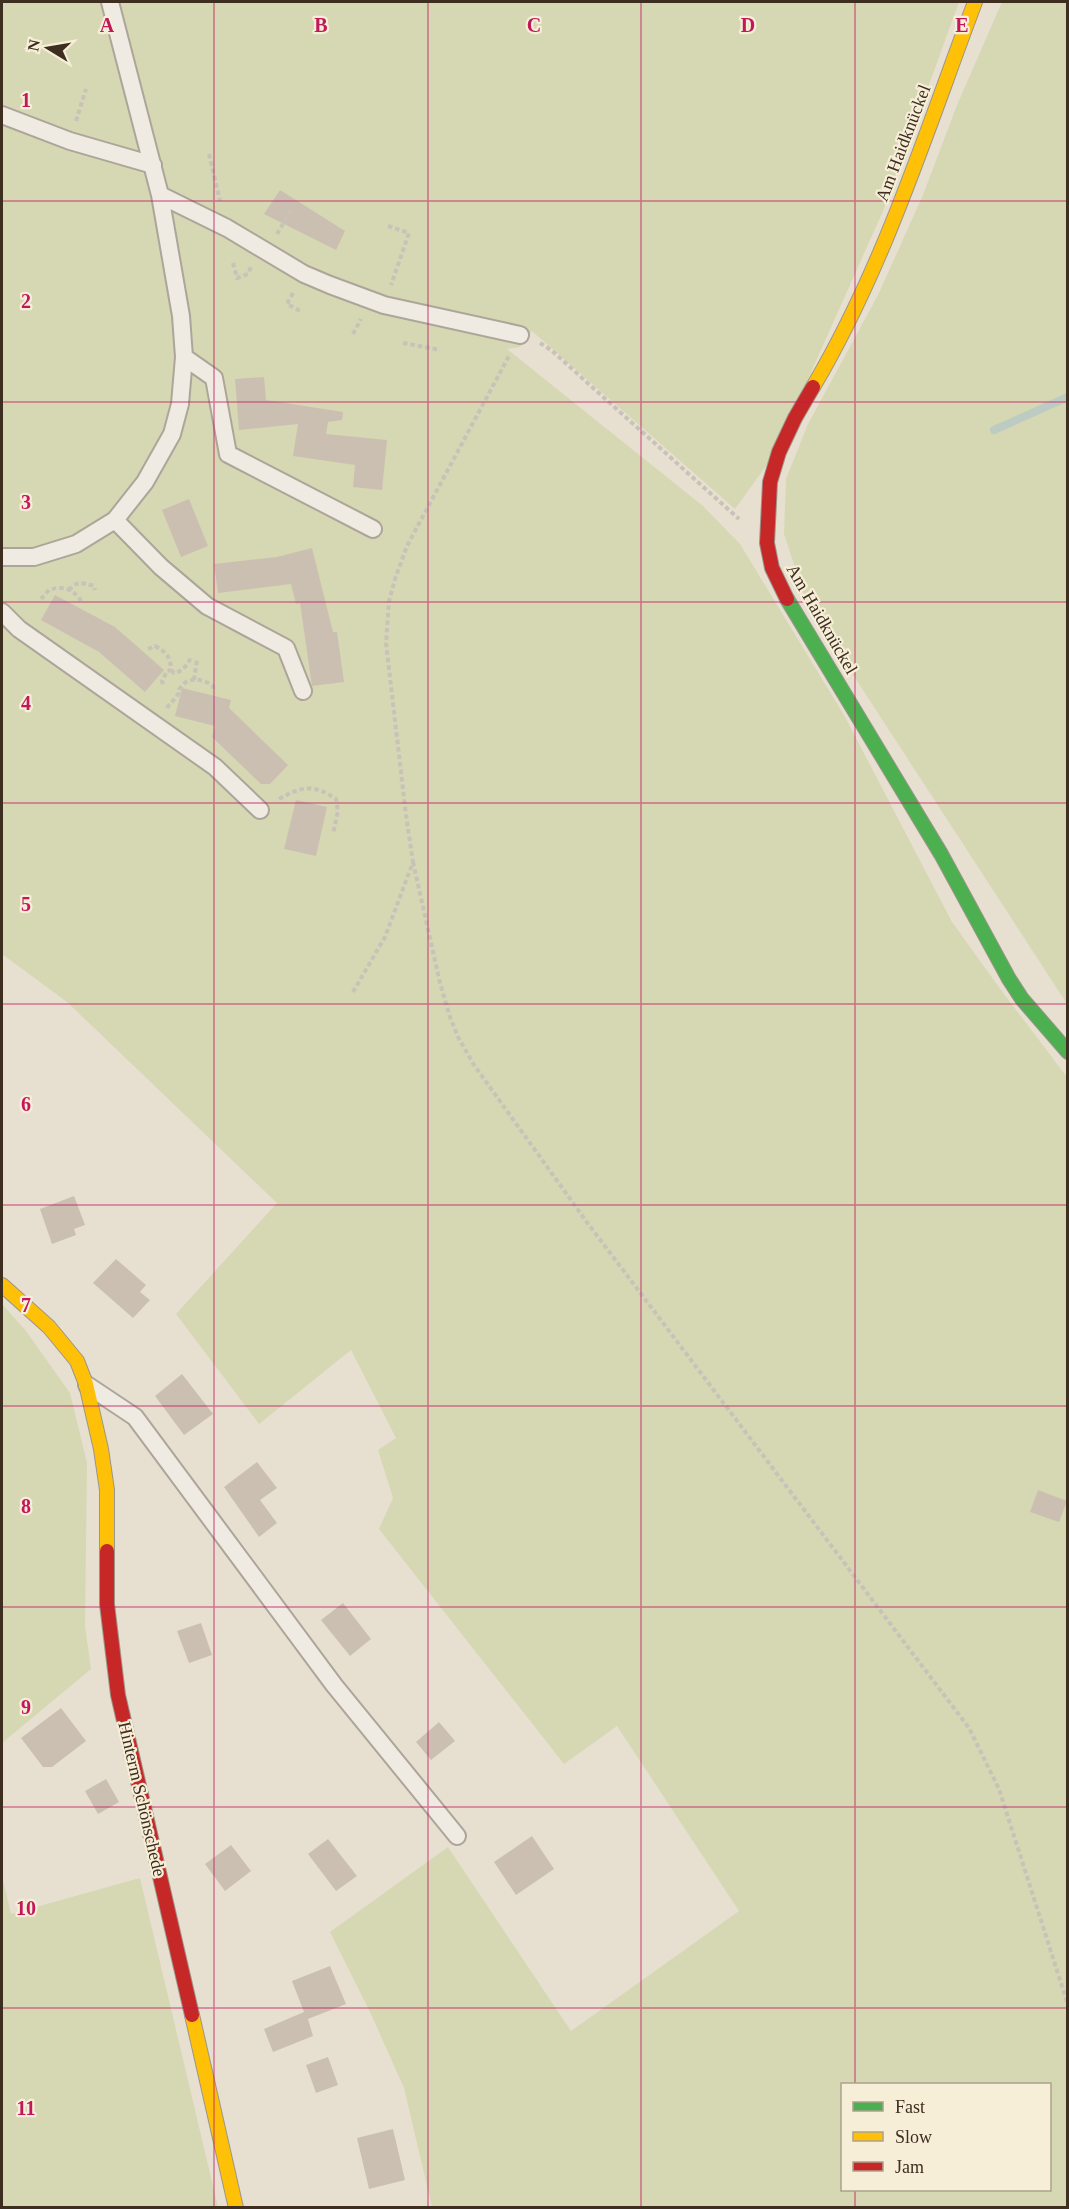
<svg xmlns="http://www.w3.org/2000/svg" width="1069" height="2209" font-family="'Times New Roman',serif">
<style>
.green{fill:#d6d7b3;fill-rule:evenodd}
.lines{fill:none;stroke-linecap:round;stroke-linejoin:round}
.stream{stroke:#bcccc2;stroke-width:8}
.building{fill:#cbbfb2}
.lane-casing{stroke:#ada599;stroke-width:20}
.fast-casing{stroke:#9c958a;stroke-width:16}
.slow-casing{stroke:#9c958a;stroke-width:16}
.jam-casing{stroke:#9c958a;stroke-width:16}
.path{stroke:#c8c2b9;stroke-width:4;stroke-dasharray:4.5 3;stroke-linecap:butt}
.lane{stroke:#efebe3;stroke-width:16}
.fast{stroke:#4caf50;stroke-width:14}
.slow{stroke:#ffc107;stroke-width:14}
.jam{stroke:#c62828;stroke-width:14}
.grid{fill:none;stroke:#c2185b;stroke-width:1.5;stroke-opacity:0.55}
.labels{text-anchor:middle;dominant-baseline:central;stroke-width:4.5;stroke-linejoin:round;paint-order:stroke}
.street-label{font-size:18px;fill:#3d2e20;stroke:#f7eed8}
.grid-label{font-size:20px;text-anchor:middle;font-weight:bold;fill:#c2185b;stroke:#f7eed8;stroke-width:4.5;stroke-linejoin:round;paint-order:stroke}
</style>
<rect width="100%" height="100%" fill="#e7e0d1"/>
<path class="green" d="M2,2H959L883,211L774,455L735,509L532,331L520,347L507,349L703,506L740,544L844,715L952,922L1001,990L1067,1077V2207H432L404,2088L371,2014L330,1932L448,1847L571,2031L739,1911L617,1726L564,1764L379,1529L393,1498L378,1450L396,1438L351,1350L259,1424L176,1314L277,1203L67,1002L2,954ZM842,2084H1050V2190H842Z
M1002,2H1067V1004L807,604L784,534L786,479L808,424L878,295L923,195L957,105Z
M2,1304L26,1331L70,1393L87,1463L85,1626L91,1669L2,1743Z
M2,1876L11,1914L140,1878L218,2207H2Z"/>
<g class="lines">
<path class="stream" d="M994,430L1068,397"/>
</g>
<path class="building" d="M280,190L345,231L336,250L264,214Z
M264,377L266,400L343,412L342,420L328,422L326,434L387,440L382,490L353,487L355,465L293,456L298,424L239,430L235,379Z
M189,499L208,546L181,557L162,510Z
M312,548L333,632H337L344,682L312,686L300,603L296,604L291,584L218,593L214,564L277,557Z
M55,595L115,627L164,670L145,692L99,652L41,620Z
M182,688L231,700L229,708L288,765L270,784H261L212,737L215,726L175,716Z
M296,800L327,807L316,856L284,849Z
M74,1196L85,1225L74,1229L76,1235L52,1244L40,1209Z
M116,1259L146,1285L140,1292L150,1300L133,1318L93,1283Z
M182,1374L213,1414L184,1435L155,1396Z
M257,1462L277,1488L260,1500L277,1523L259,1537L224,1487Z
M1038,1490L1067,1501L1059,1522L1030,1512Z
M343,1603L371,1639L350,1656L321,1620Z
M201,1623L212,1655L189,1663L177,1631Z
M61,1708L86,1741L52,1767H43L21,1738Z
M439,1722L455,1741L431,1760L416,1742Z
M106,1779L119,1802L98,1814L85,1791Z
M532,1836L554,1869L516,1895L494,1862Z
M328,1839L357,1876L336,1891L308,1854Z
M231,1845L251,1871L225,1891L205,1864Z
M330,1966L346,2004L308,2019L313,2036L273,2052L264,2029L304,2012L292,1981Z
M328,2057L338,2085L316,2093L306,2065Z
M393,2129L405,2180L369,2189L357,2138Z"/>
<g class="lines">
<g class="lane-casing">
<path id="lane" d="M2,115L70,141L153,165
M160,195L227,228L304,274L330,285L384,305L520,335
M184,357L214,378L228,454L373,529
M115,520L161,567L207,606L286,648L303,691
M2,557H34L76,544L115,520L145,482L172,434L180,404L184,357L181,316L160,195L110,2
M2,612L19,629L215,767L260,810
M87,1385L135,1417L334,1685L457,1836"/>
</g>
<g class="fast-casing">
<path id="fast" d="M787,599L941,854L1009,979L1022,999L1068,1052"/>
</g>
<g class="slow-casing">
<path id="slow" d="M813,387C884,267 926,132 975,2
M2,1285L49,1327L77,1361L86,1384L101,1449L107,1490V1551
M192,2015L236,2208"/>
</g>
<g class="jam-casing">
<path id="jam" d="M787,599L772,568L767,543L770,482L779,452L795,418L813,387
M107,1551V1604L118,1695L192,2015"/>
</g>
<path class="path" d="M76,121L86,89
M209,154L220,201
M388,226L409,233L391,285
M277,234L292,209
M233,263L237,278L248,274L251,267
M293,293L287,304L302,312
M353,334L361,319
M403,343L440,350
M540,343L551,350L739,519
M69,590C77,580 82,583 94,586L95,590
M41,599L49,590C62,585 74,589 81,601
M148,649L155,646C166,652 171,657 171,670L167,671L162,681L164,687
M171,670L174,673C182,672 188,665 191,657
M194,680L197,660
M167,708C170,703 174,700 177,696C182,688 175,694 181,687C188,676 204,679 213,686V692
M279,799C302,786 314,784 336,799L338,811L333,834
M413,862L440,983L450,1017L458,1037L474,1065L586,1221L969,1728L999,1789L1068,2005
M353,992L385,937L413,862L406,815L386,643L389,601L395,579L407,546L510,354"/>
<use href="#lane" class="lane"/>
<use href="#fast" class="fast"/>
<use href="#slow" class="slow"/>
<use href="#jam" class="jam"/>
</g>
<path class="grid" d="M214,2V2208M428,2V2208M641,2V2208M855,2V2084M2,201H1068M2,402H1068M2,602H1068M2,803H1068M2,1004H1068M2,1205H1068M2,1406H1068M2,1607H1068M2,1807H1068M2,2008H1068M855,2190V2208"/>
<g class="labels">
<g class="street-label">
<text transform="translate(903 143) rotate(-69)">Am Haidknückel</text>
<text transform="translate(822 619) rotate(60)">Am Haidknückel</text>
<text transform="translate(142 1799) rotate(77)">Hinterm Schönschede</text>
</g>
</g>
<g class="grid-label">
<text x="107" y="32">A</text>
<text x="321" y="32">B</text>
<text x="534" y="32">C</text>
<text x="748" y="32">D</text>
<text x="962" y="32">E</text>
<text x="26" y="107">1</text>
<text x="26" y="308">2</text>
<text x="26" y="509">3</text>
<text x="26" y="710">4</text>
<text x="26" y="911">5</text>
<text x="26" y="1111">6</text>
<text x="26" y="1312">7</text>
<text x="26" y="1513">8</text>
<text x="26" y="1714">9</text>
<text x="26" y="1915">10</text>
<text x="26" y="2115">11</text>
</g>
<rect width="1069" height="2209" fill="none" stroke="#3d2e20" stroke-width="6"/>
<rect x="841" y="2083" width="210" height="108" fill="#f7eed8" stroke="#ada18e" stroke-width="1.5"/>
<rect x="853" y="2102" width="30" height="9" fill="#4caf50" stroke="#ada18e" stroke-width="1.5"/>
<text x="895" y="2113" font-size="18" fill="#3d2e20">Fast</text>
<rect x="853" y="2132" width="30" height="9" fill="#ffc107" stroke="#ada18e" stroke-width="1.5"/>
<text x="895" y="2143" font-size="18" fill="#3d2e20">Slow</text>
<rect x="853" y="2162" width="30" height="9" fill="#c62828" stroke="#ada18e" stroke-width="1.5"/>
<text x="895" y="2173" font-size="18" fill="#3d2e20">Jam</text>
<g transform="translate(48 48) rotate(281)" stroke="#f7eed8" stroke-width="4.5" paint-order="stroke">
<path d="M0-4.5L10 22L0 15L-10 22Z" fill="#3d2e20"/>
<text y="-9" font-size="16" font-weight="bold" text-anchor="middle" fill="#3d2e20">N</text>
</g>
</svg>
